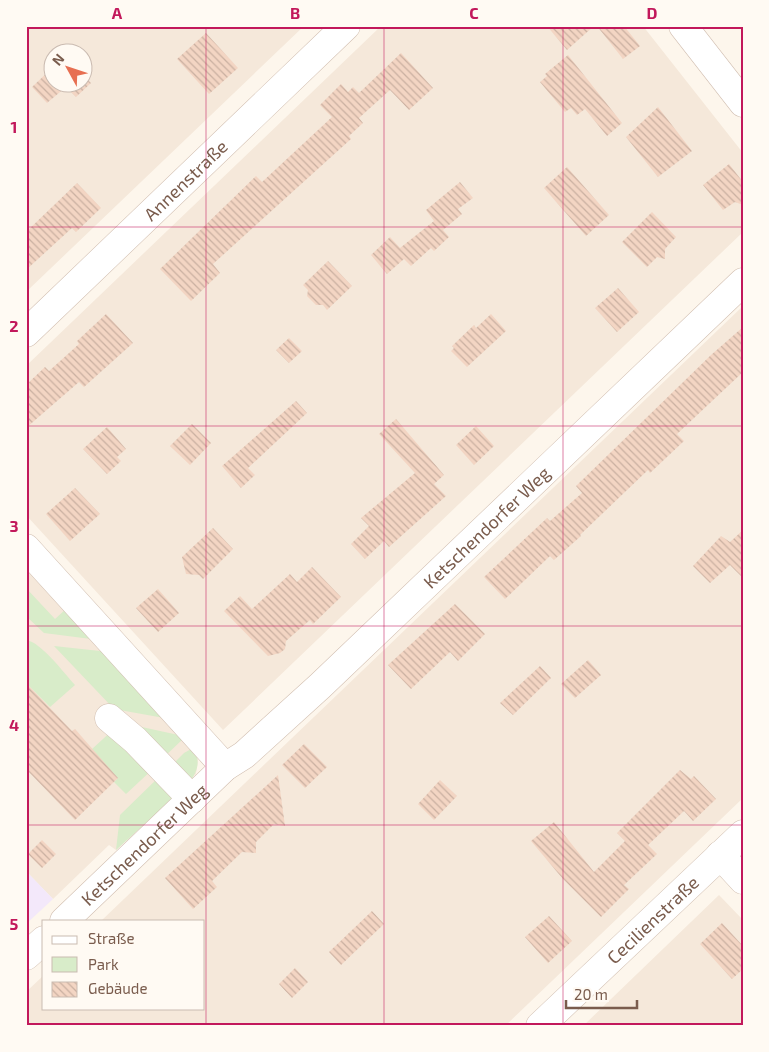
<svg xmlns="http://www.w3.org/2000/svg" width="769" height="1052" font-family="'Exo 2',sans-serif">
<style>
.residential{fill:#f5e8da;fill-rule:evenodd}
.education{fill:#f3e8fa}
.green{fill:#d8ecc9}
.building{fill:url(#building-back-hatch)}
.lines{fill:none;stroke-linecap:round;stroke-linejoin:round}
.minor-casing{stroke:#d1beb0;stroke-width:29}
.minor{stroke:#fff;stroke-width:28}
.grid{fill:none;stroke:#c2185b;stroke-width:1;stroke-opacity:0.55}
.labels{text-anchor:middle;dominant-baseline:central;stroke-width:4;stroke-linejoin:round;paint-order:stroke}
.street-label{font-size:18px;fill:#7a5c4d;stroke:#fffaf3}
.neatline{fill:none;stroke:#c2185b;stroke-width:2}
.grid-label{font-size:16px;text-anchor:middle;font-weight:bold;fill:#c2185b}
</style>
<defs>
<pattern id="building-back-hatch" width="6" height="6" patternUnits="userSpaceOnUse" patternTransform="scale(1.25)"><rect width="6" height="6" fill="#f3d5c3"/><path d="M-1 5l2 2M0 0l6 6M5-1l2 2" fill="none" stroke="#cab0a1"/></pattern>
</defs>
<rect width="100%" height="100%" fill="#fdf6ec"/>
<path class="residential" d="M26,26H304L26,292ZM52,52H82V82H52Z
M381,26H643L743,153V232L223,730L26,515V366Z
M743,306V798L505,1026H26V992L44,975V1008H204V921H101Z
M26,566L193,748L198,760L196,774L116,850L109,845L53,899L26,871Z
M719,895L743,920V1026H583Z"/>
<path class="education" d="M26,871L53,899L26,924Z"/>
<path class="green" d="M26,588L55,619L66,609L91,639L44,633L26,616Z
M26,640C41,642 64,673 75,685L50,707L26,683Z
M54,646L100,651L111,655L164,718L114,709Z
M128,724L183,736L184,738L162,759Z
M115,728L154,768L126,794L114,782L118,778L91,750Z
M193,748C201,761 198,771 189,783L171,766L184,753Z
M161,775L179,793L116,850L120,815Z"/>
<path class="building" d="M547,26H594L567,50Z
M597,26H624L640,46L623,59Z
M206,33L238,68L209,94L177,59Z
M401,53L433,88L409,110L390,90L359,118L363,123L349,136L351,139L213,264L220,273L191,301L160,269L256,176L262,182L332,117L320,105L341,84L348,92L353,87L359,93Z
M568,55L622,123L607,136L585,109L577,115L571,108L565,112L540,82L547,76L545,74Z
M52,68V82H82V74L91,83L76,97L66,87L47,103L32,87Z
M658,107L692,151L658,177L626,137Z
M729,164L743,182V205L735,202L723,210L703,185Z
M567,167L609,215L586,236L544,188Z
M460,182L473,198L458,209L462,214L443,230L449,237L434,251L431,248L411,266L404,259L387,274L371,255L390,237L400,248L434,221L426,210Z
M77,183L101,208L76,232L72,228L26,270V232Z
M652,212L676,237L665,249V259L657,257L647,267L622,242Z
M328,261L352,286L327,310L323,305H316L307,296L308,290L303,285Z
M618,288L639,312L617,332L595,308Z
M106,314L133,343L84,387L79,382L26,428V385L45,367L49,371L79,344L77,341Z
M491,314L506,331L467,367L451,351L454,348L452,346L474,325L476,328Z
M743,327V372L677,434L684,441L650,473L648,470L580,535L581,536L554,560L550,556L505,599L484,577L547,518L550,521L582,493L576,486L711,355Z
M289,338L302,351L289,363L276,350Z
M296,401L307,413L248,468L255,475L241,488L222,466Z
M396,419L444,475L434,484L446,496L389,547L384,541L365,559L351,544L369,526L361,518L415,473L379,434Z
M192,424L211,443L190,465L170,446Z
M476,426L494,446L474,465L456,445Z
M107,427L126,449L117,457L121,461L107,474L83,449Z
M75,488L100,514L70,541L46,514Z
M213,528L233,549L203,579L199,575L186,574L182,557Z
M743,530V578L730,565L710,583L693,566L721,536L730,542Z
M312,567L341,597L313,624L310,620L286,641L285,649L280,653L268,656L224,611L240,596L252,609L290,574L297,582Z
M158,589L179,613L158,632L136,608Z
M455,604L485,634L458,661L450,652L411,689L388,665Z
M588,660L601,675L575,698L561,684Z
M540,666L551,678L513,715L500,703Z
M26,683L72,731L75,729L118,778L75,820L26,769Z
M304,744L327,767L305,788L282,765Z
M680,770L691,779L694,776L716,799L693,821L684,811L648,845L657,854L624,885L629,889L601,917L563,879L531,841L554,822L594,872L625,841L617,833Z
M278,775L285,826L274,824L256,842V853L242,852L212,881L217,887L193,909L165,878Z
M440,780L457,796L434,820L418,804Z
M42,840L56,854L42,868L28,854Z
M372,911L384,924L341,965L329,952Z
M549,916L572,941L548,963L525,937Z
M722,923L743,946V969L732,979L700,944Z
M295,968L308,982L292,998L279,984Z"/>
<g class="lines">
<g class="minor-casing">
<g id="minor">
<path d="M683,26L743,103"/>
<path id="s1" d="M26,333L346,26"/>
<path d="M26,548L225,767"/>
<path d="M109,718L135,740L192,799"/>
<path d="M720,855L743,880"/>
<path id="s2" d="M64,921L225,767L244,755L320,686L743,282"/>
<path d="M26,956L44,940"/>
<path id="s3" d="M540,1026L743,834"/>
</g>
</g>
<use href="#minor" class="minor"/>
</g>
<path class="grid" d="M206,26V1026M384,26V1026M563,26V1026M26,227H743M26,426H743M26,626H743M26,825H743"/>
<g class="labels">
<g class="street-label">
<text stroke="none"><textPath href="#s1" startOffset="221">Annenstraße</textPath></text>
<text stroke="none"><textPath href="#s2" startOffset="578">Ketschendorfer Weg</textPath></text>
<text stroke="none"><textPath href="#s2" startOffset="111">Ketschendorfer Weg</textPath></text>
<text stroke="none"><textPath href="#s3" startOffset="155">Cecilienstraße</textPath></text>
</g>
</g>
<rect width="769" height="1052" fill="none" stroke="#fffaf3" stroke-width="55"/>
<rect x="42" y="920" width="162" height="90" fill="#fffaf3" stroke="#cabbb1"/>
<rect x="52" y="936" width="25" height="8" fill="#ffffff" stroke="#cabbb1"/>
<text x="88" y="944" font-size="15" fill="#7a5c4d">Straße</text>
<rect x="52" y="957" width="25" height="15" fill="#d8ecc9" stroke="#cabbb1"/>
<text x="88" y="970" font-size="15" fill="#7a5c4d">Park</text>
<rect x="52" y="982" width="25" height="15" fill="url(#building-back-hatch)" stroke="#cabbb1"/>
<text x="88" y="994" font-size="15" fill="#7a5c4d">Gebäude</text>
<g transform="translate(68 68) rotate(310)"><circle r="24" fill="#fffaf3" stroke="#cabbb1"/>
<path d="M0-4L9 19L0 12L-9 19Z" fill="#e76f51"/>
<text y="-8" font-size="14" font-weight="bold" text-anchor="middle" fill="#7a5c4d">N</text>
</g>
<path d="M566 1000v8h71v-8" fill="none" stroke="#7a5c4d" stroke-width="2.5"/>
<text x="574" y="1000" font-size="15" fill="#7a5c4d" stroke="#fffaf3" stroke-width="4" paint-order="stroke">20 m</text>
<rect x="28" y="28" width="714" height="996" class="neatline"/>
<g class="grid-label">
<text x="117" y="19">A</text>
<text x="295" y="19">B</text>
<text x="474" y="19">C</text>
<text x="652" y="19">D</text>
<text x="14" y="133">1</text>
<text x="14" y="332">2</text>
<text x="14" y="532">3</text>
<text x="14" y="731">4</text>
<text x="14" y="930">5</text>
</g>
</svg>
